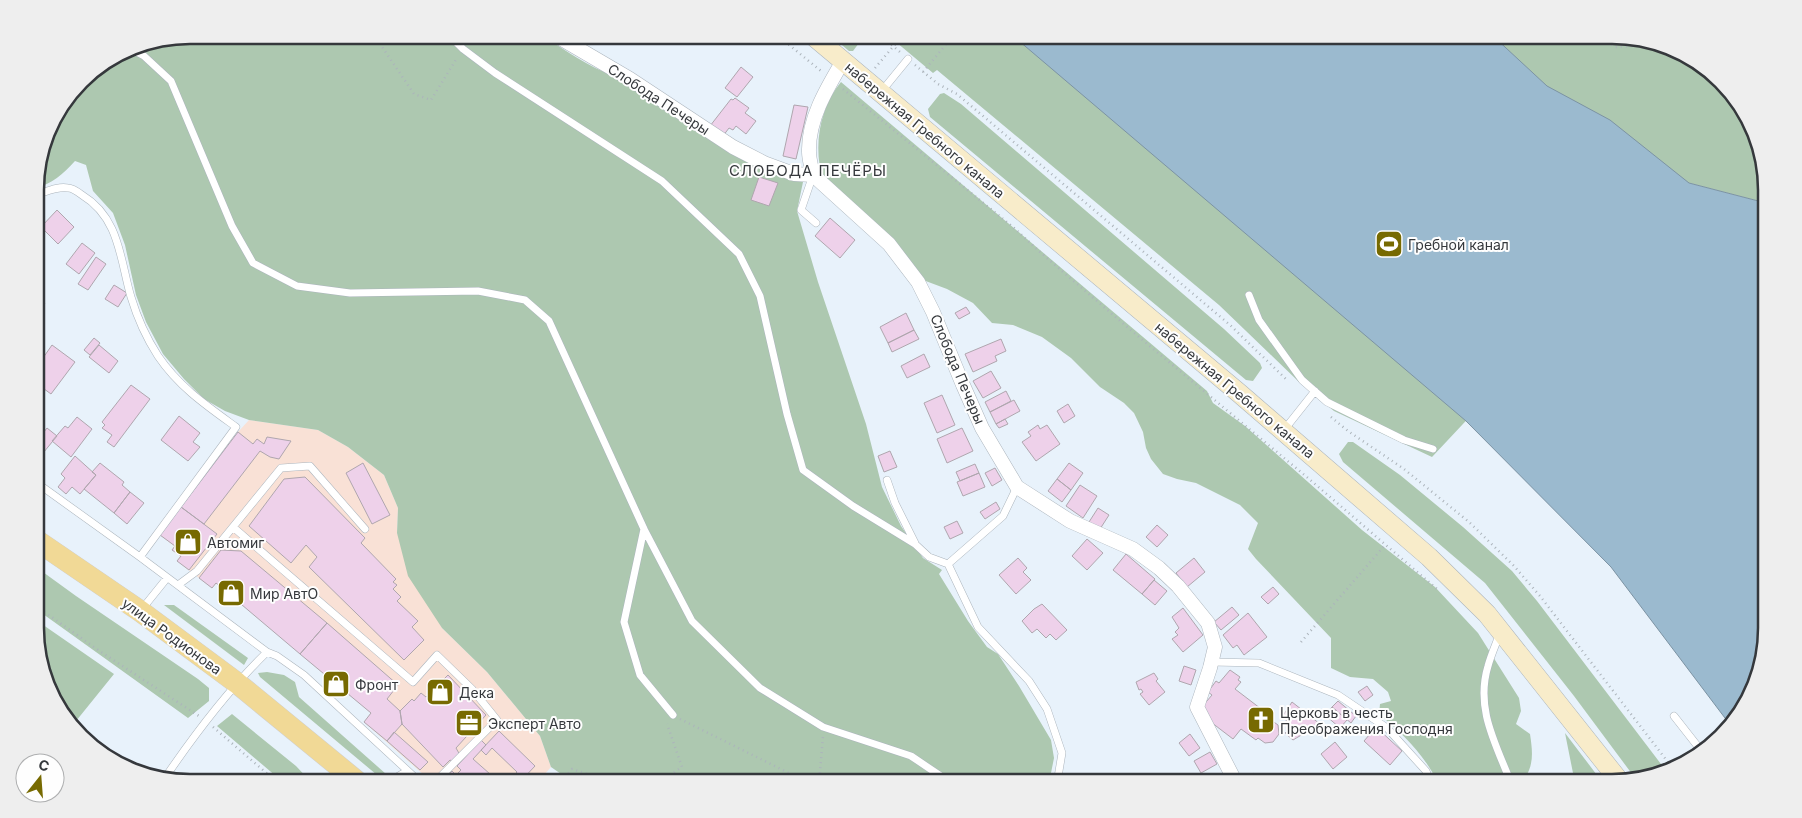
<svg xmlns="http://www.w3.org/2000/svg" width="1802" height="818" font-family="Inter,sans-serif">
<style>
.industrial{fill:#f9e1d6}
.green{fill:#adc8b0}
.water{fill:#9bbacf;stroke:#7c93a3}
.building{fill:#eed1ea;stroke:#afa6ae}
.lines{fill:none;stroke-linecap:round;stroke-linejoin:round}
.lane-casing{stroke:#acb5bd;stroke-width:8}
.street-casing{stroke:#acb5bd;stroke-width:15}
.secondary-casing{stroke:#acb5bd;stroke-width:20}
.primary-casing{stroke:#cfcfd0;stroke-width:22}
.path{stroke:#acb4bb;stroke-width:2.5;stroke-dasharray:1 4;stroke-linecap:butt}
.lane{stroke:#fff;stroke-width:7}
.street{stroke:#fff;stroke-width:14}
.secondary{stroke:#f8ecca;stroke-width:19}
.primary{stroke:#f1d996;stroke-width:21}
.labels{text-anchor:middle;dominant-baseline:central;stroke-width:4;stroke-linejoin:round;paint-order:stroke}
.street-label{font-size:14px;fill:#35383c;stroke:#fefefe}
.poi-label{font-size:14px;fill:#35383c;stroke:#fefefe;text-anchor:start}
.neighbourhood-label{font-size:15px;letter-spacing:1px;fill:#35383c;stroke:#fefefe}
.rim{fill:none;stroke:#35383c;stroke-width:2.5}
</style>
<rect width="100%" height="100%" fill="#e8f2fb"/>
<path class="industrial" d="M249,420L318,430L348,447L384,475L398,508L397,533L442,628L487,672L540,736L551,767L537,783H433L364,722L371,713L217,583L212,588L177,561L180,556L172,550L174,546L160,535L238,432Z"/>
<path class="green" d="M190,35H542C565,50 588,67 615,76L785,177L803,182L797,211L818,282L866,424L882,487L901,526L923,558L942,570L939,574L968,621L987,647L998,654L1019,686L1051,740L1054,758L1049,783H574L551,767L540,736L487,672L442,628L408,576L397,533L398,508L384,475L348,447L318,430L249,420L225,411L204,399L184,379L163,354L146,322L136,295L125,245L113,213L93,191L86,165L75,161C63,174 52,184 35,188V179L51,122L88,74L131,47Z
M830,35H865L853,51H849Z
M892,35H1612L1672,47L1735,96L1766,170V203L1689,183L1432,457L1334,411L1299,382L1219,305L937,70L933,73L890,37Z
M841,82L1207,391L1213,403L1245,426L1362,530L1435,587L1478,633L1519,698L1521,711L1516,724L1530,734C1533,754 1534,766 1522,783H1438C1424,754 1403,734 1379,714L1380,704L1391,701L1388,692L1373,679L1350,677L1331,668V638L1256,559L1248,549L1258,523L1240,505L1196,483L1177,479L1163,474L1151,459L1146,448L1143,432L1134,413L1124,403L1100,387L1071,358L1042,337L1013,325L992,323L973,303L947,289L923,280L823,180C813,148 819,108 841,82Z
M944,93L961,104L1224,329L1260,363L1262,368L1253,381L1246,380L930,117L928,109L940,94Z
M1348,442H1353L1400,475L1463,527L1512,571L1537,601L1664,768L1635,778L1574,696L1485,583L1343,462L1339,454Z
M36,567L76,596L198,679L209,688V701L188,718L36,609Z
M164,605H174L248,658L244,665Z
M36,620L114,674L72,726L67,722L36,649Z
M267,672L284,675L295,682L299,697L386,774L377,775L260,677L258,673Z
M232,714L296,766L312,783H284L217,726Z
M1565,733L1603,783H1575Z"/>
<path class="water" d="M1012,35H1492L1547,86L1610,120L1689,183L1766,203L1767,628L1755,688L1735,723L1731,726L1611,567L1466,421Z"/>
<path class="building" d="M741,67L753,77L737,97L725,88Z
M735,98L749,108L745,113L756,121L746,134L736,126L733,130L729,128L723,136L710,126L731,99L733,100Z
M794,105L808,107L796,159L783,156Z
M759,177L778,183L769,206L751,200Z
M57,210L74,227L58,244L41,227Z
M830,218L855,240L840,258L815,236Z
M82,243L95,253L79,274L66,264Z
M96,257L106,264L88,290L78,284Z
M114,285L127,293L118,307L105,299Z
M36,296L45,303L38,312L36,309Z
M966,307L970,313L959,319L955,313Z
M906,313L914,330L888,343L880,327Z
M914,330L919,339L892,352L888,343Z
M94,338L100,343L90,355L84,350Z
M1001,339L1006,351L995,356L997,361L973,372L965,354Z
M52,345L75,362L51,394L36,383V368Z
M99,345L118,361L109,373L89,357Z
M924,354L930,367L907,378L901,366Z
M991,371L1001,388L983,398L973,381Z
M131,385L150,399L114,447L107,442L112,435L102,428L105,425L102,422Z
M1006,391L1011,401L990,412L985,402Z
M942,395L955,425L937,433L924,403Z
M1014,400L1020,411L996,424L990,412Z
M1068,404L1075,416L1064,423L1057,411Z
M179,416L200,433L193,442L200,447L188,461L161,440Z
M77,417L92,429L71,457L52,441L65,426L68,428Z
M1005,419L1008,424L999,428L996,424Z
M1038,425L1040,429L1047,425L1060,444L1036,461L1022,442L1031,436L1028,432Z
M47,428L57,436L39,458L36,455V442Z
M962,428L973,451L947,463L937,439Z
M36,431L41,435L36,442Z
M238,432L253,444L257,439L264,444L267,437L291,441L279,459L270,457L260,451L204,524L181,507Z
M890,451L897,467L884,472L878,456Z
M75,456L96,475L80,494L72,487L66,494L58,487L65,478L61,474Z
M100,463L124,482L122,485L130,492L114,513L84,489L96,475L92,472Z
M363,463L390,515L372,524L346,473Z
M1069,463L1083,473L1071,490L1057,479Z
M975,464L979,473L960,481L956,472Z
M995,468L1002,480L992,486L985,473Z
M979,473L985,487L963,496L957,482Z
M305,477L365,538L361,543L396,579L393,582L397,585L393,589L401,597L397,601L418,621L412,627L424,640L404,660L309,567L317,557L306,545L291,563L249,526L284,479Z
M1057,479L1071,490L1062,502L1048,491Z
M1080,485L1097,496L1083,518L1066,506Z
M130,492L144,503L127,524L114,513Z
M996,502L1000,509L985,519L980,512Z
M181,507L217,534L189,570L177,561L181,556L172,550L175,546L160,535Z
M1098,508L1109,515L1100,529L1089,522Z
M957,521L963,533L950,539L944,527Z
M1157,525L1168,535L1157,547L1146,537Z
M1087,539L1103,553L1087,570L1072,556Z
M221,550L241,551L327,623L300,654L216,583L212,588L199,578Z
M1126,554L1155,579L1142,594L1113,570Z
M1018,558L1027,568L1023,572L1031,580L1016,594L999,575Z
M1194,558L1205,572L1187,587L1176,573Z
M1154,580L1167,591L1155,605L1142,594Z
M1273,587L1279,594L1268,604L1261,597Z
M1042,604L1067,630L1056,640L1050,634L1046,638L1037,629L1032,633L1022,621L1034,609Z
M1232,607L1239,615L1221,630L1214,622Z
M1183,608L1203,635L1183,652L1172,639L1178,635L1175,632L1179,628L1172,617Z
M1248,613L1267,637L1244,655L1237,645L1233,648L1223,635Z
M327,623L398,685L387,699L400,711L402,724L387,741L364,722L371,713L300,654Z
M1184,666L1196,670L1191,685L1179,681Z
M1230,670L1240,677L1238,680L1241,682L1235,689L1273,718L1271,720L1278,725L1279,734L1273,742L1265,743L1258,738L1256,740L1241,729L1233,739L1203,716L1201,708L1212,695L1208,692L1216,681L1219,683Z
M1154,673L1158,679L1156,681L1165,692L1149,705L1140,694L1143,692L1141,689L1139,690L1136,682Z
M448,675L486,715L456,748L460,755L452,761L450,760L443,767L402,724L400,711L412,699L414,701L421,693L426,697Z
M1367,686L1373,695L1365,701L1358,692Z
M1338,701L1356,716L1351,723L1332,707Z
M1292,702L1320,724L1293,740L1285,733L1289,729L1284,724L1287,721L1282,717Z
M1332,707L1347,720L1340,728L1325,715Z
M1376,727L1402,751L1390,765L1364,741Z
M499,731L535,766L519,783H511L509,781L517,772L492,748L486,755L481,750Z
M394,732L428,762L420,770L387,741Z
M1190,734L1200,748L1189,756L1179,743Z
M481,740L486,745L473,759L490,774L485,779L490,783H441L452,771L456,775L461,770L457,766Z
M1335,742L1347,757L1333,769L1321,754Z
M1210,752L1217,764L1201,773L1194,761Z
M1254,773L1262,783H1243Z
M1217,774L1222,783H1201Z"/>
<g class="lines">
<g class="lane-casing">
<path id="lane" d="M449,35L463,49L495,73L662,181L739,254L760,296L787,414L803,470L853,506L915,544L929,557L948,564L978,627L1029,681L1047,709L1062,753L1057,783
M129,48L144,56L171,81L232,226L253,263L297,286L350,293L478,291L525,300L549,321L644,529L692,621L760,688L823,727L911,756L951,783
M881,92L908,59
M813,175L801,210L816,223
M35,195C46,192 57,186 68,188C73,188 78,192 82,195C120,218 120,260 131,297C137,317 147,339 158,356C179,387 207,406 236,427L140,557
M1249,295L1259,320L1302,380L1327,402L1404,440L1433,449
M1284,430L1315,391
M887,480L895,503L915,543
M36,484L37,483L140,557L267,652
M233,527L413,682L437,655L472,689L497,720L434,783
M644,529L624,622L640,675L673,715
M948,564L1003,516L1017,487
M178,585L197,571L281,468L310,466L365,529
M142,609L167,578
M1500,633C1496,644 1491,655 1488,666C1475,709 1496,744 1511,783
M1212,662L1259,663L1338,695L1387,728L1426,771L1431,783
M1674,716L1703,753
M169,772C198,730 230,688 267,652L277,656L304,675L421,783
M387,783L407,771"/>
</g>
<g class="street-casing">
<path id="street" d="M555,35L630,79L733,147L764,163L794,174L813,175L889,244L918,282L933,312L963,385L982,428L1017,487L1070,521L1133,549L1159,568L1178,586L1208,623L1215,647L1210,668L1197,707L1236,783
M813,175C812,168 809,160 809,152C808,119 827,88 843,61"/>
</g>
<g class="secondary-casing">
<path id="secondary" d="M812,35L1239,393L1429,557L1487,614L1621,783"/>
</g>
<g class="primary-casing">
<path id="primary" d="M36,540L140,611L237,683L359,783"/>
</g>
<path class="path" d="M374,35L414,94L431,100L457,58
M777,35L821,71
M880,35L900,52
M1600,35L1615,47L1660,45
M468,41L471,35
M915,65L938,84L957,94L1230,325L1288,381
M875,68L903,35
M923,72L948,42
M843,89L1013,227L1040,252L1133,332L1308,478L1437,589
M1331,417L1348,431L1404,469L1469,522L1514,566L1540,596L1671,766
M36,606L101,652L199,716
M1301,642L1385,545
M680,719L809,783
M213,727L278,783
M562,781L572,769L614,783
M550,783L555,777L564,783
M657,783L682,767L667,724
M819,783L823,736"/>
<use href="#lane" class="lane"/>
<use href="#street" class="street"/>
<use href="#secondary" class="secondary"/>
<use href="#primary" class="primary"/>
</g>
<defs>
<g id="stadium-square" transform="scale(1.4375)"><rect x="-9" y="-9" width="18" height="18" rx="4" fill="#776a01" stroke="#fefefe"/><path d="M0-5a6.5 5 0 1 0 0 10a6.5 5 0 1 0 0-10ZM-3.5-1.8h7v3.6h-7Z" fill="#fff"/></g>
<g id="shop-square" transform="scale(1.4375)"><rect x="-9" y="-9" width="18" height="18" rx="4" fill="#776a01" stroke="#fefefe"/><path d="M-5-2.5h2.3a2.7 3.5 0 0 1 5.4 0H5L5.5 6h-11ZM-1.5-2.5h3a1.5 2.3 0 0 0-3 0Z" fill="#fff"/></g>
<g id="church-square" transform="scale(1.4375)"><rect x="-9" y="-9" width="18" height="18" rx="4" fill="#776a01" stroke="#fefefe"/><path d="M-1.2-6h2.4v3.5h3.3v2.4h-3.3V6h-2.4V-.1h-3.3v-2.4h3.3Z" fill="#fff"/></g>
<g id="office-square" transform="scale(1.4375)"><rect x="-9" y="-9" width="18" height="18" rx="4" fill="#776a01" stroke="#fefefe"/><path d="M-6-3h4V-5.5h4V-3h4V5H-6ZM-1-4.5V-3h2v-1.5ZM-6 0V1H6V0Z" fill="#fff"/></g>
</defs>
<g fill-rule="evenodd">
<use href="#stadium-square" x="1389" y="244"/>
<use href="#shop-square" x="188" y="542"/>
<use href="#shop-square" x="231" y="593"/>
<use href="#shop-square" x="336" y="684"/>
<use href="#shop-square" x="440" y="692"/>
<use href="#church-square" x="1261" y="720"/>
<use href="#office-square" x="469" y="723"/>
</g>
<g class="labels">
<g class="street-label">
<text transform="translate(659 99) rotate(33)">Слобода Печеры</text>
<text transform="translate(925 130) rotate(40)">набережная Гребного канала</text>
<text transform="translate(958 369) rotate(67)">Слобода Печеры</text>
<text transform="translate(1235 390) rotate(40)">набережная Гребного канала</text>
<text transform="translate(172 636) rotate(36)">улица Родионова</text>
</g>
<g class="poi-label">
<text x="1408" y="244">Гребной канал</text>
<text x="207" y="542">Автомиг</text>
<text x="250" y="593">Мир АвтО</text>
<text x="355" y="684">Фронт</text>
<text x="459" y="692">Дека</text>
<text x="1280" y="712">Церковь в честь<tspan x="1280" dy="16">Преображения Господня</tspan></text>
<text x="488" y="723">Эксперт Авто</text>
</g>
<g class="neighbourhood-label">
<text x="808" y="170">СЛОБОДА ПЕЧЁРЫ</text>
</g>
</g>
<path d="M0 0H1802V818H0ZM190 44H1612A146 146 0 0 1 1758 190V628A146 146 0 0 1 1612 774H190A146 146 0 0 1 44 628V190A146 146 0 0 1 190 44Z" fill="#eee" fill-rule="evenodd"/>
<path class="rim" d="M190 44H1612A146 146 0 0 1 1758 190V628A146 146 0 0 1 1612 774H190A146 146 0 0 1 44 628V190A146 146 0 0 1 190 44Z"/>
<g transform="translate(40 778) rotate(17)"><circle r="24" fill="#fefefe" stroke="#aeafb0"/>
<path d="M0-4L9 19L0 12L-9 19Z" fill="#776a01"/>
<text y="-8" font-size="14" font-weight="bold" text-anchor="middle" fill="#35383c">С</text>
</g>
</svg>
